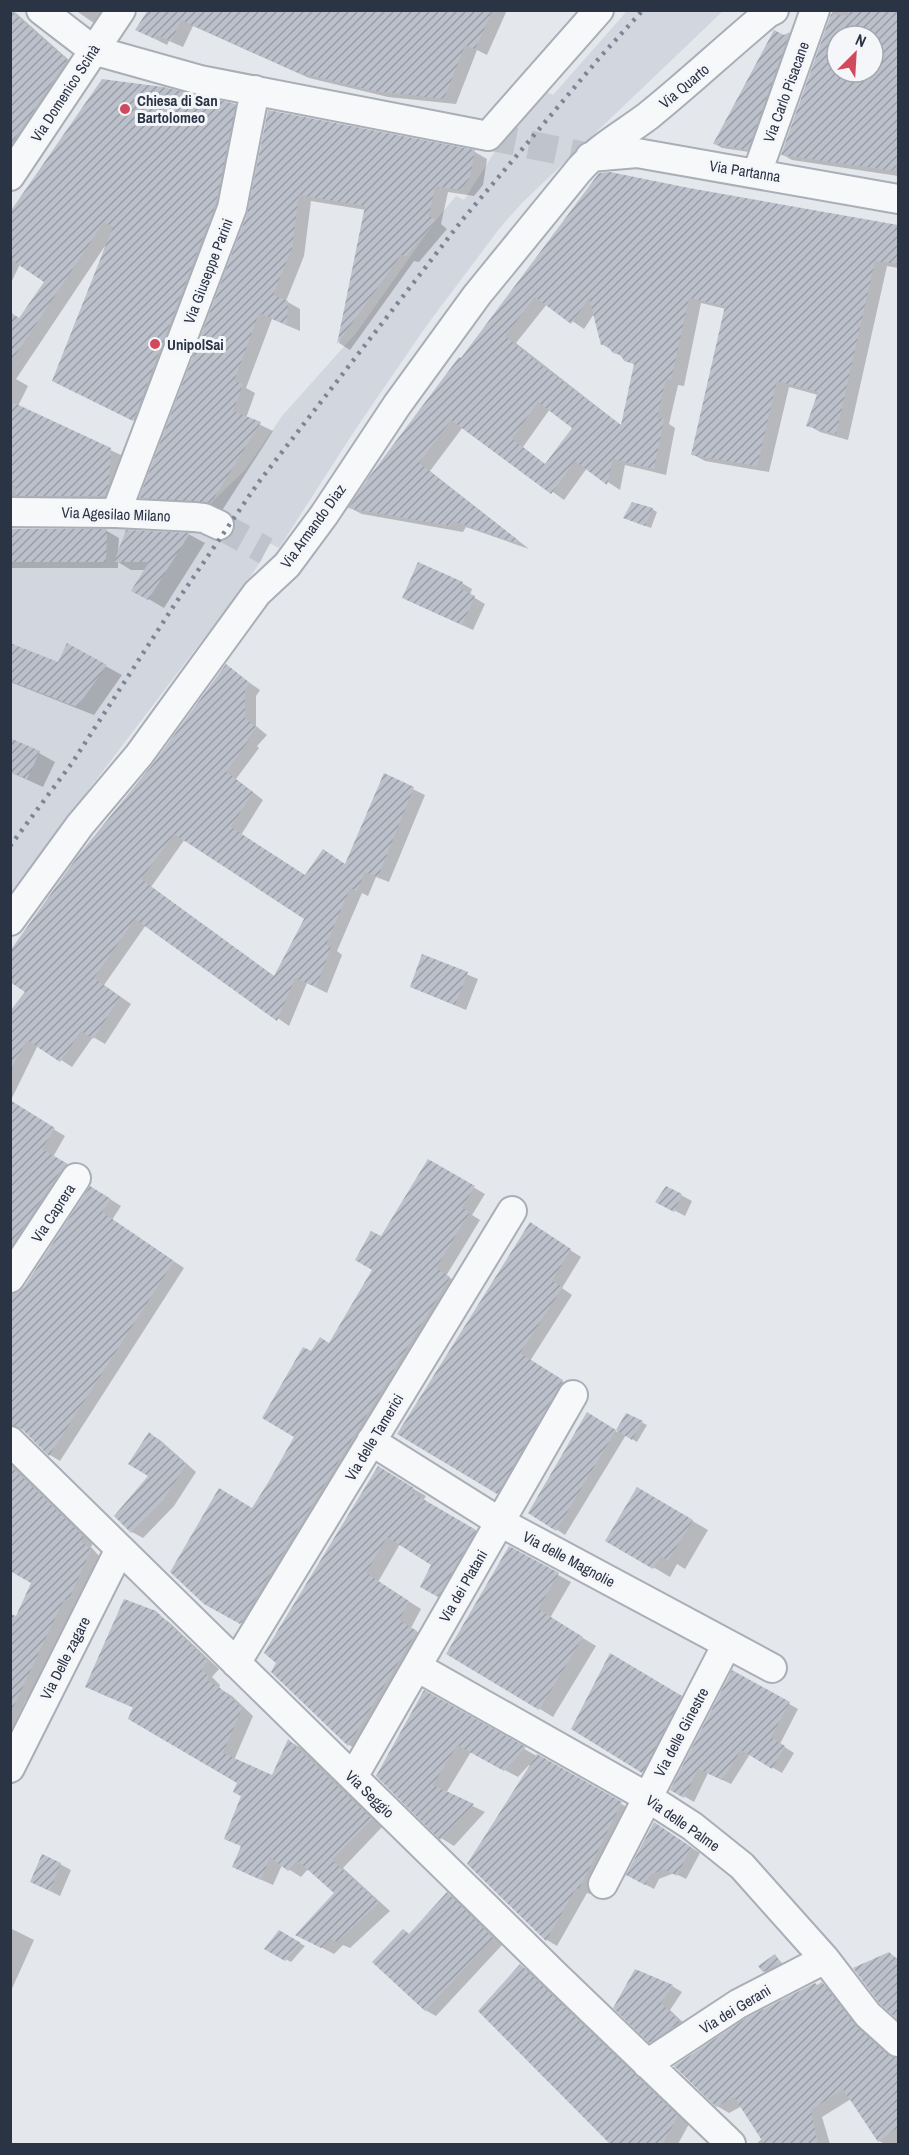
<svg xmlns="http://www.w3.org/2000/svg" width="909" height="2155" font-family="'Archivo Narrow',sans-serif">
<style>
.built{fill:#d2d6de}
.shadow{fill:#0003;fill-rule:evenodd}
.building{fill:url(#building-hatch);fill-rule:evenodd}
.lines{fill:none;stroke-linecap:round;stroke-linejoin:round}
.minor-tunnel{stroke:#bfc3cb;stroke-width:28;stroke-dasharray:28 14;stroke-linecap:butt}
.minor-casing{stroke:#a9aeb7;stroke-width:32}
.minor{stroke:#f7f8fa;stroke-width:28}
.rail{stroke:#7d8696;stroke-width:4.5;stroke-dasharray:3 6;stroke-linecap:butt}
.poi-dot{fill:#d1495b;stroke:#f4f6f9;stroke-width:2}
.labels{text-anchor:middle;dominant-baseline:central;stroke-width:6;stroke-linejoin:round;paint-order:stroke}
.street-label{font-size:15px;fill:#2b3445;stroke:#f4f6f9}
.poi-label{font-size:15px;font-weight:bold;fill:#2b3445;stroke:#f4f6f9;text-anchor:start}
</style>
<defs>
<pattern id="building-hatch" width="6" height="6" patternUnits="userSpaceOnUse" patternTransform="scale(1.5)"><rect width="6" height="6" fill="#bbc0ca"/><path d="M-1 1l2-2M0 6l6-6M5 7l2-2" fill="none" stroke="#989da6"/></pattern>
</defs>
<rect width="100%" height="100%" fill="#e4e7ec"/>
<path class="built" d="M627,11H723L522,203L499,229L427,325L355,430L279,548L267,542L262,559L248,580L11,892V526L196,524L211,503L246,469L282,416L357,332L436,220L456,196L464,200L494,153L547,92L553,95Z"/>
<path class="shadow" d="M10,10L16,13L78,68L10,172Z
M75,10H117L104,30Z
M150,10H507L487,55L477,50L456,104L388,97L309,78L193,26L183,47L169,41L167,45L137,30Z
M832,10H898V176L792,160L783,155L832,16ZM837,36H873V72H837Z
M790,34L797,38L756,153L722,148L715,144L785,37Z
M235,105L247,112L228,211L146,426L65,387L105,246L16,379L28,386L18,406L123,456L117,502L10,508V313L20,319L46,281L20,264L10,285V214Z
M269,112L475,152L487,159L483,185L474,196L448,192L441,224L447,229L419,262L414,261L350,350L339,343L366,210L311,201L304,256L286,301L300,309V331L272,319L246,388L255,393L246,418L273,431L223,509L154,504L141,497L249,214Z
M600,174L898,227V268L887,266L848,440L820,432L808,425L818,395L789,387L769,472L705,461L692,454L726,309L701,303L684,386L678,385L669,424L675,428L666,475L625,465L620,490L587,468L564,500L463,427L430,471L529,549L466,527L463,532L362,514L350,508ZM547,304L584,329L594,314L602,344L635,365L622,426L516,343ZM550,409L574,427L546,465L523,447Z
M652,509L657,512L651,528L630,520Z
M10,530L107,531L119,538L118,554L127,532L190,535L205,543L164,608L133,590L146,570H131L118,562V568H10Z
M462,583L472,589L470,595L485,604L473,630L414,603Z
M10,645L59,664L67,645L122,675L94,715L10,682Z
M226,666L260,690L256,696V726L267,735L257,746L259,748L236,779L263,800L241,835L306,877L346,865L384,775L425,795L389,882L376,877L368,896L362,893L337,951L342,955L327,993L307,983L289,1026L146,925L104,985L131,1004L105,1044L93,1037L72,1067L38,1045L10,1102V1013L27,992L153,766ZM185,839L305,918L275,977L151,887Z
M39,753L55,762L43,787L10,772Z
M423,956L478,979L466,1010L411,987Z
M10,1103L65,1136L53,1157L78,1171L10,1270Z
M428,1161L485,1194L472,1215L480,1220L446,1276L461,1284L252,1629L205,1603L253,1509L296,1437L311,1353L330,1345L374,1269L382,1238Z
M666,1187L692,1201L685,1216L668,1207Z
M102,1194L121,1206L112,1220L184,1268L60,1461L50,1455L27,1432L12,1424L17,1294L25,1289Z
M541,1231L581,1257L562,1288L572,1295L530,1361L573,1388L508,1499L399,1434Z
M587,1414L617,1432L627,1415L647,1425L637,1442L626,1435L565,1535L556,1529Z
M150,1434L160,1440L196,1472L174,1506L143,1538L132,1532L116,1516L150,1476Z
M10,1461L93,1543L91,1547L100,1557L78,1605L75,1604L29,1701L26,1700L10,1736V1615L17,1618L33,1582L10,1570Z
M378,1468L426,1496L423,1501L488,1538L451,1603L422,1586L433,1564L400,1544L378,1582L421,1609L411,1628L429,1639L361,1752L349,1745L273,1672Z
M637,1489L708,1530L685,1569L677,1564L670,1577L607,1540Z
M510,1548L571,1582L550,1618L596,1646L553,1717L540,1709Z
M156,1614L169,1622L219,1669L212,1677L220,1685L219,1688L232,1696L253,1716L234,1760L273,1777L289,1741L301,1748L383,1826L343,1868L390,1911L350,1948L343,1945L334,1954L309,1941L336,1893L309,1868L301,1877L282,1865L273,1885L246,1873L243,1847L226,1838L243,1796L239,1782L134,1708L99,1693Z
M611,1655L693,1704L655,1778L573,1729Z
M733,1672L798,1709L780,1744L794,1753L782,1773L750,1754L731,1784L708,1773L694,1802L672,1789Z
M424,1692L632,1810L590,1894L587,1893L557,1946L547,1940L469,1864L531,1766L529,1765L518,1777L471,1752L446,1793L485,1812L454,1846L441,1838L377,1776Z
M663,1829L700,1853L686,1879L674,1873L659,1879L654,1889L637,1880Z
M60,1864L71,1870L60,1896L32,1882Z
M447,1894L458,1900L503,1944L436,2016L425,2010L410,1935Z
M10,1928L34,1940L10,1993Z
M280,1932L305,1946L291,1962L266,1948Z
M889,1953L898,1959V2018L881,2003Z
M775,1956L785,1966L769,1974L764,1971Z
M520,1966L532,1972L689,2124L678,2144H613Z
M822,1984L834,1991L869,2036L896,2060L898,2059V2142L895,2144H885L879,2141L851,2099L822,2117L830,2144H756L763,2138L742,2106L729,2113L717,2106L818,1986Z
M672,1986L682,1992L670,2010L690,2029L661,2048L650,2041L615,2007Z"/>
<path class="building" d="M10,10L67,60L10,146Z
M148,10H493L475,49L465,45L444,99L375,91L296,72L181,20L171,41L157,35L155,39L135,30Z
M846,10H898V160L895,171L781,155L831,14L849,16ZM837,36H873V72H837Z
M774,30L784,35L790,32L748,150L713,144Z
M102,79L163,87L236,104L216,203L133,421L52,381L113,227L104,222L10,363V312L19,318L44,282L10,259V212Z
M268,110L475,150L470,177L461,190L435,186L429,216L436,220L406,256L401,255L337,344L365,206L299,195L292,248L273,295L288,301L287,325L259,313L234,381L243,384L233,411L261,422L211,503L139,498L247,214Z
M610,172L689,188L898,225V264L875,261L836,434L806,426L818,392L777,381L757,466L691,455L725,306L689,298L671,380L666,379L657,418L664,419L654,469L613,459L607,485L575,461L551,494L451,420L419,463L518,540L516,543L453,521L450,526L348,508L369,477L459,357L461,358L599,173ZM535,297L571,324L589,298L601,345H607L613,353L621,355L624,361L634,364L621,425L541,365L505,336ZM538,402L572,428L545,464L512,439Z
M10,401L111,448L109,484L105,496H16L15,485H10Z
M632,502L653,508L645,526L623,518Z
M10,529H107L106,562H10Z
M126,530L190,533L148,600L131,591L149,562H114Z
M418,562L463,582L460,589L475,596L462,625L402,598Z
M10,643L58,662L67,643L107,665L77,707L10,681Z
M226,664L250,683L245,690V718L257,728L247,739L249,740L226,772L253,792L231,827L305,875L323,849L345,864L384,773L414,787L378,877L365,872L357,891L350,888L326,945L331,947L316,987L295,978L277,1021L135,919L94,978L120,997L93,1039L81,1031L60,1062L27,1040L10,1071V1011L25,992L10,982V951L77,857L152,765ZM174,834L304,919L274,976L141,879Z
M10,738L40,751L27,779L10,772Z
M422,954L468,972L455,1005L410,987Z
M10,1100L55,1128L42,1149L68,1164L62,1169L10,1247Z
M428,1159L475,1186L462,1208L470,1212L436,1268L450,1277L240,1624L204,1604L170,1572L219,1488L252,1508L269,1481L294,1437L262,1418L303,1347L311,1351L320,1337L329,1343L372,1270L355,1260L371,1231L381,1236Z
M90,1186L111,1199L102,1212L174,1261L49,1456L22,1429L10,1425V1294L18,1292L24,1287Z
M666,1186L682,1194L674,1212L655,1202Z
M530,1222L571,1249L552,1281L563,1287L520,1353L563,1380L497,1494L397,1434Z
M587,1412L616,1430L556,1531L528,1513Z
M626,1413L643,1421L632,1440L616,1430Z
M149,1432L186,1465L163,1500L131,1533L114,1516L148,1476L128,1464Z
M10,1465L84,1537L81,1541L91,1550L68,1601L64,1599L10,1714V1614L16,1616L31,1583L10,1571Z
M378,1466L414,1488L411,1492L476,1530L438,1597L420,1587L431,1565L387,1537L366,1573L409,1601L399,1620L417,1631L348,1746L271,1672L276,1663L264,1653Z
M637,1487L693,1520L668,1561L661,1556L653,1569L605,1541Z
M509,1546L559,1573L538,1609L583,1637L539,1710L446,1654Z
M124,1599L156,1611L208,1661L201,1669L209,1677L207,1680L219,1687L242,1708L223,1753L272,1775L288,1739L372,1819L332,1860L379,1903L337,1942L330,1939L321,1948L295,1935L334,1893L298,1861L288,1871L270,1857L261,1880L232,1867L241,1846L224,1839L241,1796L233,1792L237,1783L128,1719L133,1707L85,1687Z
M610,1653L682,1696L642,1773L571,1729Z
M732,1670L790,1702L771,1737L785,1746L772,1769L741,1750L722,1780L698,1769L684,1798L670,1790Z
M424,1690L526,1747L504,1771L457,1745L433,1785L474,1804L440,1840L376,1776Z
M537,1754L622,1802L579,1889L576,1888L546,1941L467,1864Z
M654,1822L691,1847L677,1876L664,1869L650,1875L645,1885L626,1875Z
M42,1854L61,1863L50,1891L30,1882Z
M447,1892L493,1938L425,2011L372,1962L403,1929L409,1934Z
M279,1930L301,1943L285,1961L264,1949Z
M889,1952L898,1960V2020L880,2004L853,1968Z
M775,1954L781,1963L763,1972L758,1966Z
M520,1964L678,2116L662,2145H611L478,2011Z
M635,1969L673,1985L661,2003L680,2022L649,2043L613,2008Z
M822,1982L857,2027L887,2054L898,2058V2127L878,2142L843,2089L811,2110L818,2145H765L734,2097L716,2107L674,2066L746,2018L815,1983L817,1985Z"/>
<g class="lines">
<path class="minor-tunnel" d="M488,136L590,157
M219,525L266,551"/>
<g class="minor-casing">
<path id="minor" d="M41,10L93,50L200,80L488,136L599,10
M590,157L637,153L898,199
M757,173L815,10
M10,176L121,10
M10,512L116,513L194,517L204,518L219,525
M116,513L232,208L255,90
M10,921L80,825L139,755L257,593L287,565L324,515L397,405L477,295L579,170C598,148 624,134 648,116C689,83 727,47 768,13L774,10
M10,1278L76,1178
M10,1441L555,1975L731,2144
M371,1441L500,1522L772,1668
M236,1663L512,1211
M417,1667L647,1797L692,1826L742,1866L825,1959L868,2015L898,2042
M10,1768L120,1549
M353,1777L573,1395
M603,1884L727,1644
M647,2064L738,2004L825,1959"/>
</g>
<use href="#minor" class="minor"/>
<path class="rail" d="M10,846L72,763L173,607L258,483L463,219L601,56L643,10"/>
</g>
<g class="poi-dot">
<circle cx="125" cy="109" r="6"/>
<circle cx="155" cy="344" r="6"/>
</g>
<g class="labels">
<g class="street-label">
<text transform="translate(684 86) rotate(-40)">Via Quarto</text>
<text transform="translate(786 92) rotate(-70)">Via Carlo Pisacane</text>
<text transform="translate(65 93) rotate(-57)">Via Domenico Scinà</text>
<text transform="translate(745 171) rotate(9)">Via Partanna</text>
<text transform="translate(208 271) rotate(-69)">Via Giuseppe Parini</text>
<text transform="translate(116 514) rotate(2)">Via Agesilao Milano</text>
<text transform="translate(313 526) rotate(-54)">Via Armando Diaz</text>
<text transform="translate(53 1213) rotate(-57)">Via Caprera</text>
<text transform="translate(374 1437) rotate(-59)">Via delle Tamerici</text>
<text transform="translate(569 1559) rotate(28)">Via delle Magnolie</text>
<text transform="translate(463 1586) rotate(-60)">Via dei Platani</text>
<text transform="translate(65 1658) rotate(-63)">Via Delle zagare</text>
<text transform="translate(681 1732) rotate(-62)">Via delle Ginestre</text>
<text transform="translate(370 1794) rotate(44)">Via Seggio</text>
<text transform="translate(683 1823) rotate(35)">Via delle Palme</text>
<text transform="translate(735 2009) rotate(-31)">Via dei Gerani</text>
</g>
<g class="poi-label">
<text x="137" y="100">Chiesa di San<tspan x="137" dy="17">Bartolomeo</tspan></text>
<text x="167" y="344">UnipolSai</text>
</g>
</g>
<rect width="909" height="2155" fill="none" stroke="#2b3445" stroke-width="24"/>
<g transform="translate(855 54) rotate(24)"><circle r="28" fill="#f4f6f9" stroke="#a4a8b1" stroke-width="1.5"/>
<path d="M0-4.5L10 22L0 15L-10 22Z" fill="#d1495b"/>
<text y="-9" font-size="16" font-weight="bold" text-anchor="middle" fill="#2b3445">N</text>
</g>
</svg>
